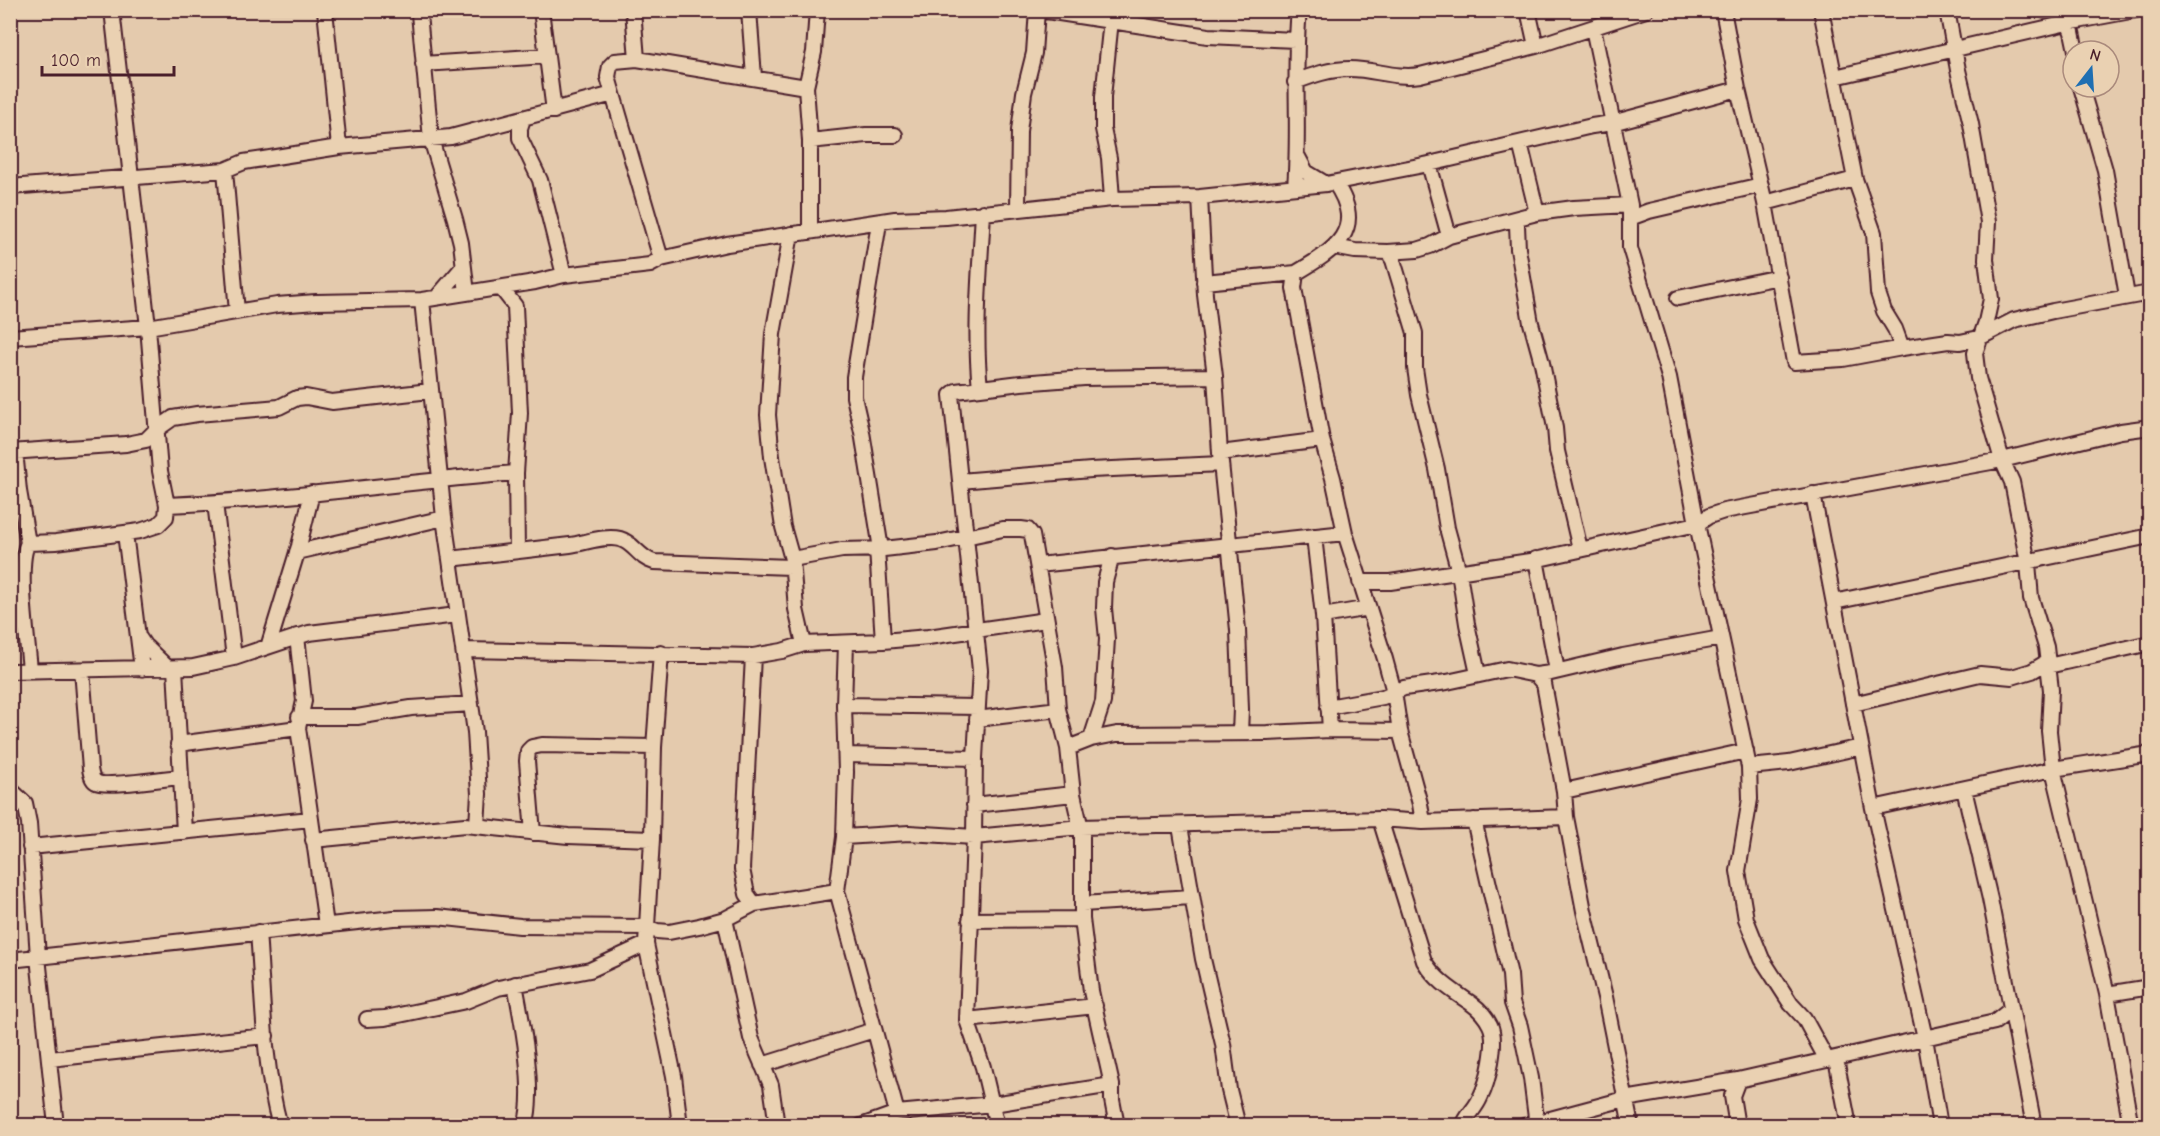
<svg xmlns="http://www.w3.org/2000/svg" width="2160" height="1136" font-family="'Comic Neue',sans-serif">
<style>
.lines{fill:none;stroke-linecap:round;stroke-linejoin:round}
.minor-casing{stroke:#4a1f2b;stroke-width:18}
.minor{stroke:#ead1b2;stroke-width:14}
</style>
<rect width="100%" height="100%" fill="#e4caad"/>
<filter id="ink" filterUnits="userSpaceOnUse"><feTurbulence type="fractalNoise" baseFrequency=".0167" numOctaves="2"/><feDisplacementMap in="SourceGraphic" scale="12" xChannelSelector="R" yChannelSelector="G"/><feConvolveMatrix kernelMatrix="1 2 1 2 8 2 1 2 1" color-interpolation-filters="sRGB"/></filter>
<g filter="url(#ink)">
<g class="lines">
<g class="minor-casing">
<path id="minor" d="M325,10L339,147
M541,10L554,111
M633,10L637,59
M749,10L754,77
M1040,10L1208,36L1295,40
M1528,10L1536,46
M1723,10L1738,89L1765,203L1794,362L1843,359L1902,348L1948,341L1960,342L1979,338L2014,320L2053,311L2150,293
M1821,10L1855,179L1874,233L1878,293L1884,311L1895,329L1902,348
M1947,10L1958,70L1971,124L1988,222L1986,259L1991,299L1986,322L1975,353L1978,378L2002,460L2012,482L2028,563L2031,598L2046,647L2051,690L2049,731L2053,769L2107,994L2131,1126
M2063,10L2072,32L2076,51
M419,14L431,139L455,219L461,243L467,293
M1111,20L1103,97V129L1109,158L1112,199
M1593,28L1630,205V248L1669,377L1697,524L1749,767L1750,799L1738,871L1746,919L1762,959L1791,1004L1804,1018L1827,1060
M423,64L547,56
M1835,77L2067,23L2136,10
M1295,82C1313,75 1330,69 1350,69C1374,69 1396,79 1420,75L1536,46L1646,10
M2081,87L2105,170L2127,296
M523,119L520,128V138L540,180L564,275
M810,141L866,135H895
M1520,143L1537,213
M1298,157L1306,172L1326,184
M1429,164L1449,236
M225,170L237,312
M10,187L225,170L244,162L339,147L451,137L613,94
M1295,187C1300,128 1293,69 1299,10
M1200,197L1205,295L1215,376L1220,453L1238,630L1241,709L1240,733
M1765,203L1855,179
M1018,208L1019,131L1024,93L1034,53L1037,10
M1630,218L1649,211L1761,185
M1514,219L1517,225L1518,249L1531,323L1542,363L1555,428L1557,451L1580,549
M879,223L854,377V397L862,432L881,549
M810,232V141L806,87L814,52L817,10
M791,234L773,334L768,415L772,457L783,527L792,559L796,609L804,644
M1334,247L1355,251L1388,252
M661,259L608,77L610,66L615,61L637,59L806,87
M1296,273C1335,250 1367,230 1335,183
M1204,282L1296,273L1294,288L1322,440L1333,478L1345,533L1385,659L1394,692L1400,731L1420,804L1423,822
M501,288L515,306L520,413L516,473L517,550
M438,296L462,268
M1678,298L1779,277
M422,300L444,518L475,732L479,794L477,825
M10,337L148,327L277,305L316,302L422,300L535,282L564,275L650,265L661,259L727,244L895,219L946,217L1112,199L1200,197L1326,184L1429,164L1592,126L1612,123L1738,89
M980,388C974,330 980,271 983,212
M15,451L19,491L28,543
M10,452L126,444L146,440L156,430L173,418L197,414L279,407L297,398L306,397L332,402L430,391
M1220,453L1322,440
M960,481L1091,470L1221,464
M1813,494L1873,808L1925,1038L1940,1126
M215,503L234,658
M167,505C284,500 400,482 516,473
M125,533L142,669
M1314,536L1323,616L1330,730
M877,549L883,641
M297,552L444,518
M450,559C490,554 530,550 570,545C585,543 605,535 620,539C634,543 639,558 654,562L791,567
M792,559L842,550L884,549L937,543L1003,529H1021L1028,530L1032,535L1055,667L1058,709L1068,748L1073,794L1082,833V919L1091,991L1112,1085V1100L1117,1126
M1536,559L1557,671
M1038,565L1345,533
M1360,582H1390L1530,561L1697,524L1709,516L1724,511L2002,460L2121,431L2150,427
M1834,602L2150,536
M1323,616L1369,608
M138,636L144,645L168,668
M297,636L304,701L298,728L326,925
M846,643L844,705L846,772L844,837L837,891L897,1113
M269,644L299,546L312,493
M464,650L753,656L782,651L804,644L883,641L928,637L1046,620
M661,653L654,747L652,839L646,944L674,1076L680,1126
M753,656L742,869L747,894L754,904
M2048,666L2150,643
M175,668L184,832
M30,670C28,643 16,563 28,543L56,542L140,531L158,525L166,517L167,505L160,471L148,327L112,10
M82,670L90,769C91,774 92,780 96,782C105,788 166,778 180,777
M10,671L193,667L234,658L309,633L457,615
M1478,674L1467,624L1459,572L1447,528L1437,469L1419,395L1415,368V333L1393,260L1388,252L1417,250L1430,246L1449,236L1537,213L1574,208L1630,205
M1536,675L1544,684L1564,791L1566,817L1584,911L1605,997L1631,1126
M1853,704L1980,674L2012,677L2032,671L2047,662
M844,705L978,707
M1328,707L1383,697L1404,688L1447,682L1507,669L1536,675L1551,673L1623,656L1721,638
M299,717H357L411,708L471,704
M977,719L1058,709
M1091,739L1103,702L1107,639L1104,608L1105,582L1112,556
M178,744L298,728
M1068,748L1091,739L1117,734L1267,733L1330,730L1400,731
M846,755L975,758
M1749,767L1789,763L1861,747
M10,789L25,803L29,823L38,957L56,1126
M1964,789L1990,899L2034,1126
M1564,791L1746,751
M974,805L1073,794
M1873,808L2053,769L2150,754
M1380,819L1424,961C1436,981 1453,991 1472,1004C1479,1009 1486,1017 1490,1025C1498,1041 1488,1083 1480,1098C1476,1108 1467,1115 1463,1126
M1474,820L1510,975L1512,1003L1520,1026L1531,1078L1537,1126
M1180,826L1203,959L1223,1044L1229,1090L1238,1126
M533,833L527,761L528,751L532,747L542,745L654,747
M844,837L909,833L974,837L1081,827L1380,819L1423,822L1566,817
M313,840L465,825L568,836L652,839
M30,847L311,819
M1082,904L1191,897
M725,919L751,1038L771,1085L777,1126
M970,920L1082,919
M258,932C263,995 263,1065 280,1126
M10,960L394,918L437,917L520,926L647,927L657,931L669,932L699,926L725,919L754,904L837,891
M515,984C522,1020 536,1092 525,1126
M2107,994L2150,987
M367,1019L385,1018L466,1001L498,988L590,970L646,944
M967,1020L1095,1006
M50,1059L266,1036
M1836,1059L1849,1126
M762,1065L874,1030
M861,1126L897,1113L993,1104L1112,1085
M997,1126L983,1067L967,1020L974,837L975,758L980,670L951,395L956,391L1021,383L1084,378L1215,376
M1524,1126L1625,1099L1738,1080L1995,1022L2010,1010
M1737,1126L1732,1096L1738,1080"/>
</g>
<use href="#minor" class="minor"/>
</g>
</g>
<rect width="2160" height="1136" fill="none" stroke="#ead1b2" stroke-width="36"/>
<rect x="18" y="18" width="2124" height="1100" fill="none" stroke="#4a1f2b" stroke-width="2" filter="url(#ink)"/>
<g transform="translate(2091 69) rotate(17)"><circle r="28" fill="#ead1b2" stroke="#aa8a7c" stroke-width="1.5"/>
<path d="M0-4.5L10 22L0 15L-10 22Z" fill="#1f6fb2"/>
<text y="-9" font-size="16" font-weight="bold" text-anchor="middle" fill="#4a1f2b">N</text>
</g>
<path d="M42 66v9h132v-9" fill="none" stroke="#4a1f2b" stroke-width="3"/>
<text x="51" y="66" font-size="18" fill="#4a1f2b" stroke="#ead1b2" stroke-width="4.5" paint-order="stroke">100 m</text>
</svg>
